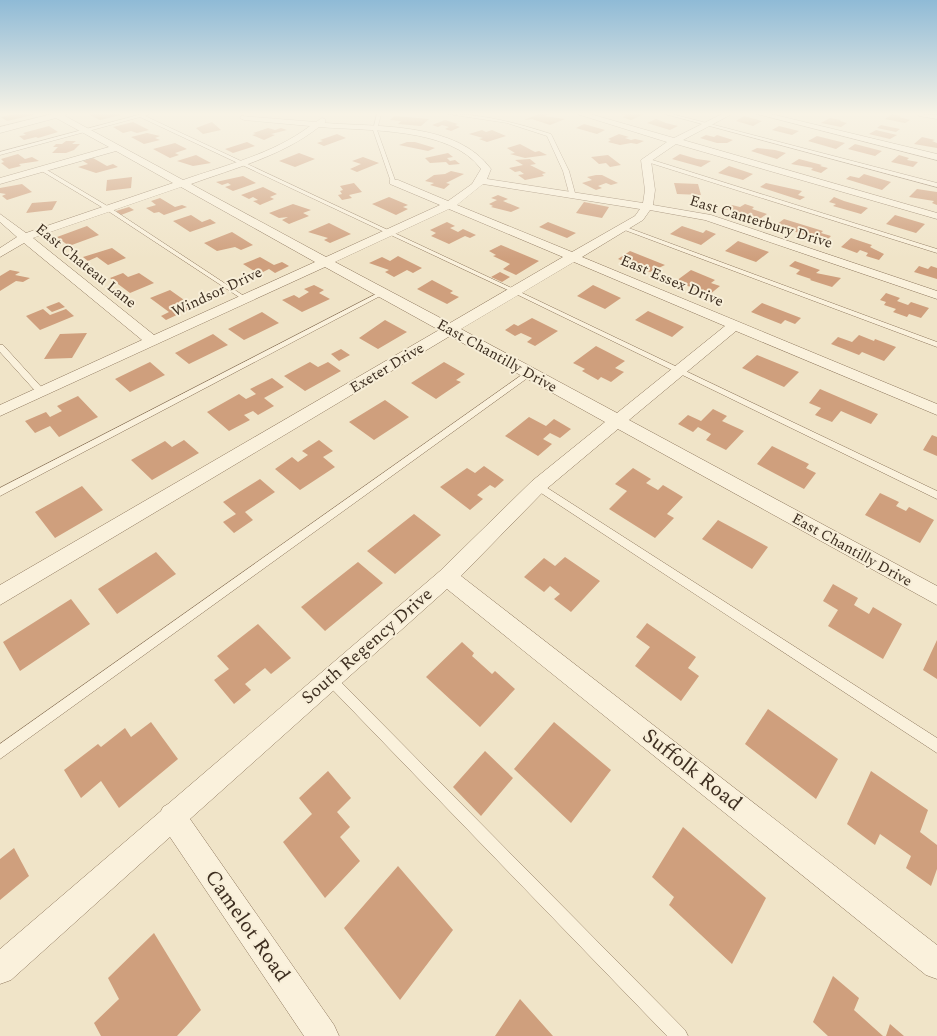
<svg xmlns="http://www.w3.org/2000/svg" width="937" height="1036" font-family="Spectral,serif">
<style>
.building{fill:#cf9f7d}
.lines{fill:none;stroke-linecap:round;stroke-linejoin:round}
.lane-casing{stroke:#8d765c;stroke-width:1}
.street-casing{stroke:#8d765c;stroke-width:1}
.lane{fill:#faf1dc;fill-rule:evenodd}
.street{fill:#faf1dc;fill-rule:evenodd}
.labels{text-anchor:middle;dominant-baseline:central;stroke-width:4;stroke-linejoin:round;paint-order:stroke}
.far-street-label{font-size:15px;fill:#3d2e20;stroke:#f7eed8}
.street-label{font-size:18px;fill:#3d2e20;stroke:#f7eed8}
.near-street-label{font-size:21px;fill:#3d2e20;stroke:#f7eed8}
</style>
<rect width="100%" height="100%" fill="#f0e4c8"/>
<path class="building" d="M16,114H33V115L7,121L1,117Z
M95,114H118L121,115L100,120L90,115Z
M539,114H550L544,116L565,119L550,125L532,119L524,120Z
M622,114H644L631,120L622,117L626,116Z
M892,114L901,116L899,117L910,120L905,123L885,119Z
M394,116L407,117L429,119L421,126L398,124L401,121L390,120Z
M744,116L762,121L753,126L736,121Z
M830,118L841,120L840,121L847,123L841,127L821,123Z
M656,119L666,123L678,126L670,130L647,123Z
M445,120L458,124L455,125L460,127L451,131L445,129L449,127L442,125L438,127L432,125Z
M133,122L149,130L137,133L131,131L123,133L113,127Z
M212,122L221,130L203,134L196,128Z
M584,124L605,130L597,134L576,128Z
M881,125L900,129L896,132L877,128Z
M49,126L58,132L38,138L36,137L24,140L19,136L26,135L23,133Z
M779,126L799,131L792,135L772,130Z
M268,128L275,130L281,128L287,130L271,134L275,135L264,140L252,135L256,134L253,133Z
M482,130L486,132L492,130L506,136L487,142L479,139L483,138L469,134Z
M876,130L897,135L890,139L869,134Z
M147,133L160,136L155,138L160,140L144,144L131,137Z
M337,134L346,138L324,146L317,143L323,141L320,140Z
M619,134L629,137L625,138L631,140L635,139L644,141L637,144L631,143L620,145L608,142L611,140L608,139Z
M706,135L714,137L717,135L733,140L727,143H717L700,138Z
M817,136L845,143L836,149L808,141Z
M922,137L935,140L932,141L937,143V148L914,144Z
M66,141H76L72,144H80L74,150L66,153H52L58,147H53L56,144H62Z
M247,142L255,146L233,153L225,149Z
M407,142H415L435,148L428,151L399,145Z
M175,143L187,149L175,153L179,155L170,158L153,149Z
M520,144L535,152L539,151L547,155L525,158L510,154L515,153L507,148Z
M855,144L882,151L875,156L848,149Z
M757,148L775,150L786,153L777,159L751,151Z
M299,153L315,159L295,167L279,161Z
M448,153L453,157L447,158L450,161L455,160L460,164L449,165L446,162L430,163L425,158Z
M18,154L25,159L32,157L39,161L19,164L21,166L9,169L1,163L4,162L1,159Z
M680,154L697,159L711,161L701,167L672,159Z
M196,155L211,163L193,166L177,161Z
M608,155L621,165L610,167L606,163L599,164L591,157Z
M899,155L909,158L907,160L918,162L913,167L891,162Z
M363,157L379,163L357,172L350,169L361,164L352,161Z
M93,158L107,166L113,164L118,167L96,173L78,167L88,164L83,161Z
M530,159L536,164L530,165L546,173L542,174L544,176L525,180L518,175L524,174L520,171L515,172L509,168L523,165L515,160Z
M799,159L822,165L820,166L828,168L821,173L811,170L813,168L791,164Z
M729,166L753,174L743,180L718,173Z
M451,171L464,174L446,183L450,184L444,189L430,185L434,183L425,181L434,175L445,174Z
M864,174L891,182L882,190L846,179L850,176L859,178Z
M596,175H602L618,183L611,185L606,183L598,186L602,188L596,190L582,183L592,180L587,177Z
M243,176L256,183L233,191L225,187L231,185L228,183L222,185L216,182Z
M132,177L131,188L106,191L107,180Z
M354,183L362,192L349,195L352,198L342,200L338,195L342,194L340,191L343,190L340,186Z
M674,183L698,184L701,195L677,194Z
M766,183L802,191L798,195L805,197L800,200L760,187Z
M22,184L32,192L7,200L2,196L6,194L0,193V188Z
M263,187L277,194L270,197L274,199L260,205L253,201L258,200L253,197L249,199L241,195Z
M917,189L937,192V205L932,203L934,201L909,197Z
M498,195L508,199L503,201L520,208L511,212L491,207L493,206L489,204L497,200L491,198Z
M389,197L408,205L403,207L408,209L396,215L372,204Z
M834,197L844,201L868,208L861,214L833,206L836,204L829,202Z
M160,198L175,207L182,205L187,207L164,215L159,212L154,213L146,208L156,205L151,201Z
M57,201L52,210L26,213L32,203Z
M584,202L609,207L602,218L576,213Z
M293,204L311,210L303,213L309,216L289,224L282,220L288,217L279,218L269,213Z
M745,204L754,207L752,209L767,214L758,220L725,209L732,205L740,207Z
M129,207L134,210L121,215L116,211Z
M191,215L202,222L210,219L216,223L190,232L173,221Z
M895,215L925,224L916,233L886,224Z
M784,219L823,231L821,233L831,236L825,242L776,225Z
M447,222L455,226L450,228L458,232L463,229L476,235L470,238L465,236L449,244L431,236L436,233L430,230Z
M548,222L576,233L567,238L539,227Z
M329,223L351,234L330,243L324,240L328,238L308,232Z
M87,226L99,235L69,246L57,237Z
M682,226L703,233L706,230L716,234L701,245L670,234Z
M232,232L253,245L241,250L235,247L217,251L204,243Z
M851,238L872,245L870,247L884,254L879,260L866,256L868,253L860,250L857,253L841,247Z
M738,241L769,252L756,262L725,251Z
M501,245L539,261L516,275L503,269L510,264L493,256L496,255L489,251Z
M112,248L126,258L108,265L97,257L88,261L83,257Z
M630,251L665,265L650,272L618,259Z
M398,256L422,268L413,273L407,270L394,277L385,272L389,270L369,263L382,257L390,261Z
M260,257L274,265L282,262L289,266L275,273L269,269L259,274L243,264Z
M795,261L820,270L816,273L841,278L832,287L810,280L811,279L796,274L800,270L789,266Z
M919,266L928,269L931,266L937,268V279L914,272Z
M10,270L20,272L15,275L30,278L23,282L16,281L0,291V276Z
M691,270L715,280L711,283L720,286L709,295L676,281Z
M500,272L510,277L502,282L491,277Z
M123,273L128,277L139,273L154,283L130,293L110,278Z
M432,280L453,291L450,293L459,297L447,304L417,289Z
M314,285L324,290L319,293L330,299L302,312L282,300L294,295L299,298L309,292L304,289Z
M593,285L621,298L605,309L577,296Z
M170,290L194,307L166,320L161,316L169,312L150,298Z
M886,293L900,298L897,301L908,305L911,302L929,308L921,318L909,314L907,317L893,312L896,309L884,305L886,302L880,300Z
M59,302L65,307L52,312L46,307Z
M762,303L801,318L795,324L785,320L781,324L751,312Z
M43,309L50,315L66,309L74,316L40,330L26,316Z
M648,311L684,327L672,337L635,320Z
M262,312L279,323L244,340L228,329Z
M532,318L558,331L535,346L527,342L532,338L521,333L515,336L505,330L514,324L518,326Z
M385,320L407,332L378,349L359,338Z
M87,333L72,358L44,359L60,334Z
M213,334L228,345L189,364L175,353Z
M859,335L874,341L875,339L896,347L884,361L862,352L859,355L831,344L838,337L852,342Z
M596,346L625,361L615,368L624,372L611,382L601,377L598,380L582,371L585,369L573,363Z
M341,349L350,355L339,361L331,354Z
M757,355L799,372L784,387L742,368Z
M150,362L165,375L130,392L115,379Z
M310,362L318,367L328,362L341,371L305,391L284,376Z
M444,362L465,374L456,380L461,382L436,399L411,383Z
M272,378L284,387L264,398L274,406L258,415L253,411L244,415L250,420L229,431L207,412L239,394L246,399L256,394L250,389Z
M820,389L878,414L871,424L841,411L832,422L815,415L821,408L809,403Z
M78,396L98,417L59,437L50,426L35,433L25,421L46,412L50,417L62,411L57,406Z
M385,400L409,417L374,440L349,422Z
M713,409L727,416L722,421L744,431L726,450L706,440L711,434L698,427L693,432L678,424L688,415L701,421Z
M529,417L546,426L554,419L571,429L560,438L550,433L543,439L552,444L538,456L505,436Z
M932,435L937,437V456L923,450Z
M184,440L199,453L152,480L131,460L165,441L172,447Z
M319,440L333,451L323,457L335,467L300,490L275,469L292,457L298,462L308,455L302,451Z
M772,446L809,464L806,468L816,473L804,489L757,464Z
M484,466L504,480L495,488L490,485L477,495L483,499L470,510L440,487L467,468L475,473Z
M633,468L651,479L646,483L658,490L663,485L683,497L667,514L674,518L655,538L609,509L627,491L615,484Z
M260,479L275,492L245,512L253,520L234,533L223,522L236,514L223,502Z
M82,486L103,510L55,538L35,512Z
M880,493L899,502L896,506L906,511L909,507L934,520L920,543L865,515Z
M414,514L441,535L395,574L367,551Z
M718,520L768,547L752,569L702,539Z
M156,552L176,574L117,614L98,589Z
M565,557L600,581L571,612L554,599L560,594L550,586L544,592L524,577L544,558L555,566Z
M358,562L383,583L325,631L301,607Z
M833,584L858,598L854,605L869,614L873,607L902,624L883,659L828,626L838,610L823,601Z
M71,599L90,624L20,671L3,642Z
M647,623L696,657L688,668L699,676L681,701L635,666L650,647L636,637Z
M258,624L291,658L271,674L265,668L245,684L251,690L234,704L214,680L229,669L217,656Z
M937,640V679L923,670Z
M462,642L474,653L472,656L492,674L495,671L515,689L480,727L426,677Z
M768,709L838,759L816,799L745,744Z
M151,722L178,759L119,808L101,781L81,798L64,770L98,744L101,747L125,728L131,737Z
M554,722L611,770L571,823L514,769Z
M485,751L513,778L481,816L453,787Z
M328,771L351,798L337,812L350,827L340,837L360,861L325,898L283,842L312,814L299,798Z
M871,771L928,810L920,832L937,845V869L931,886L906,868L911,856L880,834L875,845L847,824Z
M683,827L766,898L732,964L669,905L674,897L652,877Z
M14,848L29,876L0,900V859Z
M398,866L453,930L400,1000L344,928Z
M154,933L201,1010L177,1036H101L94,1023L119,999L108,978Z
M833,976L859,998L854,1010L883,1036H828L813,1022Z
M520,999L553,1036H495Z
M890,1024L904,1036H886Z"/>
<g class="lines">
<g class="lane-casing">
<path id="lane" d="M142,114H149L145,116L518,291L937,491V499L514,293L140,117L0,155V152Z
M377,114H381L377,130L396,183L391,182L373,130Z
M448,114C483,114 517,123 551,134L569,171L575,193L572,195L569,193L563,171L547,136L507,123Z
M665,114H672L937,183V187Z
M646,158L937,249V253L644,161Z
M42,167L109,207L247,298L242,299L105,209L40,170Z
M622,227H626L937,342V347L622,229Z
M382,291L384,292V294L0,496V488Z
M0,345H3L44,390V394H38L0,352Z
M526,372H532L533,374L0,759V744Z
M538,482L937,738V753L535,489L533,486L535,483Z
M330,673L334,675L685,1030L688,1036H667L326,683L324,679L326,675Z"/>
</g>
<g class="street-casing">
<path id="street" d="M52,114H66L65,116L183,180C226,165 273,154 310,126L244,120L240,118L241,116L316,122L322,118L325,119V123C378,127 457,122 491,169L487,179L643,203L645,190L641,160L667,142L577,114H590L674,138L722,114H732L683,140L937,213V219L676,144L651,161L655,190L653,205L711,215L937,291V299L705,220L650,210L643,220L582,257L937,404V415L736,331L629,420L937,586V605L618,429L544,491L461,576L937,945V979L926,975L447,589L190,819L334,1025L339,1036H304L170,837L11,980L0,984V949L161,811L163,807L168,804L440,571L532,481L605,422L450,336L0,605V585L439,330L325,267L0,416V405L142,340L24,243L0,257V248L17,237L0,222V214L26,233L173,183L116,151L0,184V178L109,147L56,118L0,133V127ZM319,127C367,131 451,127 481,169L472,184L448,201L398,180H390V184L440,205L326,257L191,184C235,168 282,156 319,127ZM483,184L640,209L635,216L572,252L457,205ZM181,187L315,262L154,335L33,238ZM449,209L563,257L450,323L335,262ZM574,262L725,326L617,413L461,329Z
M757,114H771L937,154V160Z
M918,114L937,115V119L919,116Z"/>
</g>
<use href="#lane" class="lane"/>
<use href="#street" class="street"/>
</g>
<linearGradient id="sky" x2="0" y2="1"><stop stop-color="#8fbad6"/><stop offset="0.44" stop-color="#f8f3e6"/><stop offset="1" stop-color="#f8f3e6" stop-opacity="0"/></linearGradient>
<rect width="937" height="259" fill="url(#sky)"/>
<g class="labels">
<g class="far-street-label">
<text transform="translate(761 222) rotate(17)">East Canterbury Drive</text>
<text transform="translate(86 266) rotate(39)">East Chateau Lane</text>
<text transform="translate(672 281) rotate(23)">East Essex Drive</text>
<text transform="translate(217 292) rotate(-25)">Windsor Drive</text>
<text transform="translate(497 356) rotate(29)">East Chantilly Drive</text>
<text transform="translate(387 368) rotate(-31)">Exeter Drive</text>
<text transform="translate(852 550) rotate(29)">East Chantilly Drive</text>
</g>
<g class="street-label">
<text transform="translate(367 646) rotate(-41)">South Regency Drive</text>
</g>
<g class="near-street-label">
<text transform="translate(692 770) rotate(38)">Suffolk Road</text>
<text transform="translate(247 926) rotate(55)">Camelot Road</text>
</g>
</g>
</svg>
